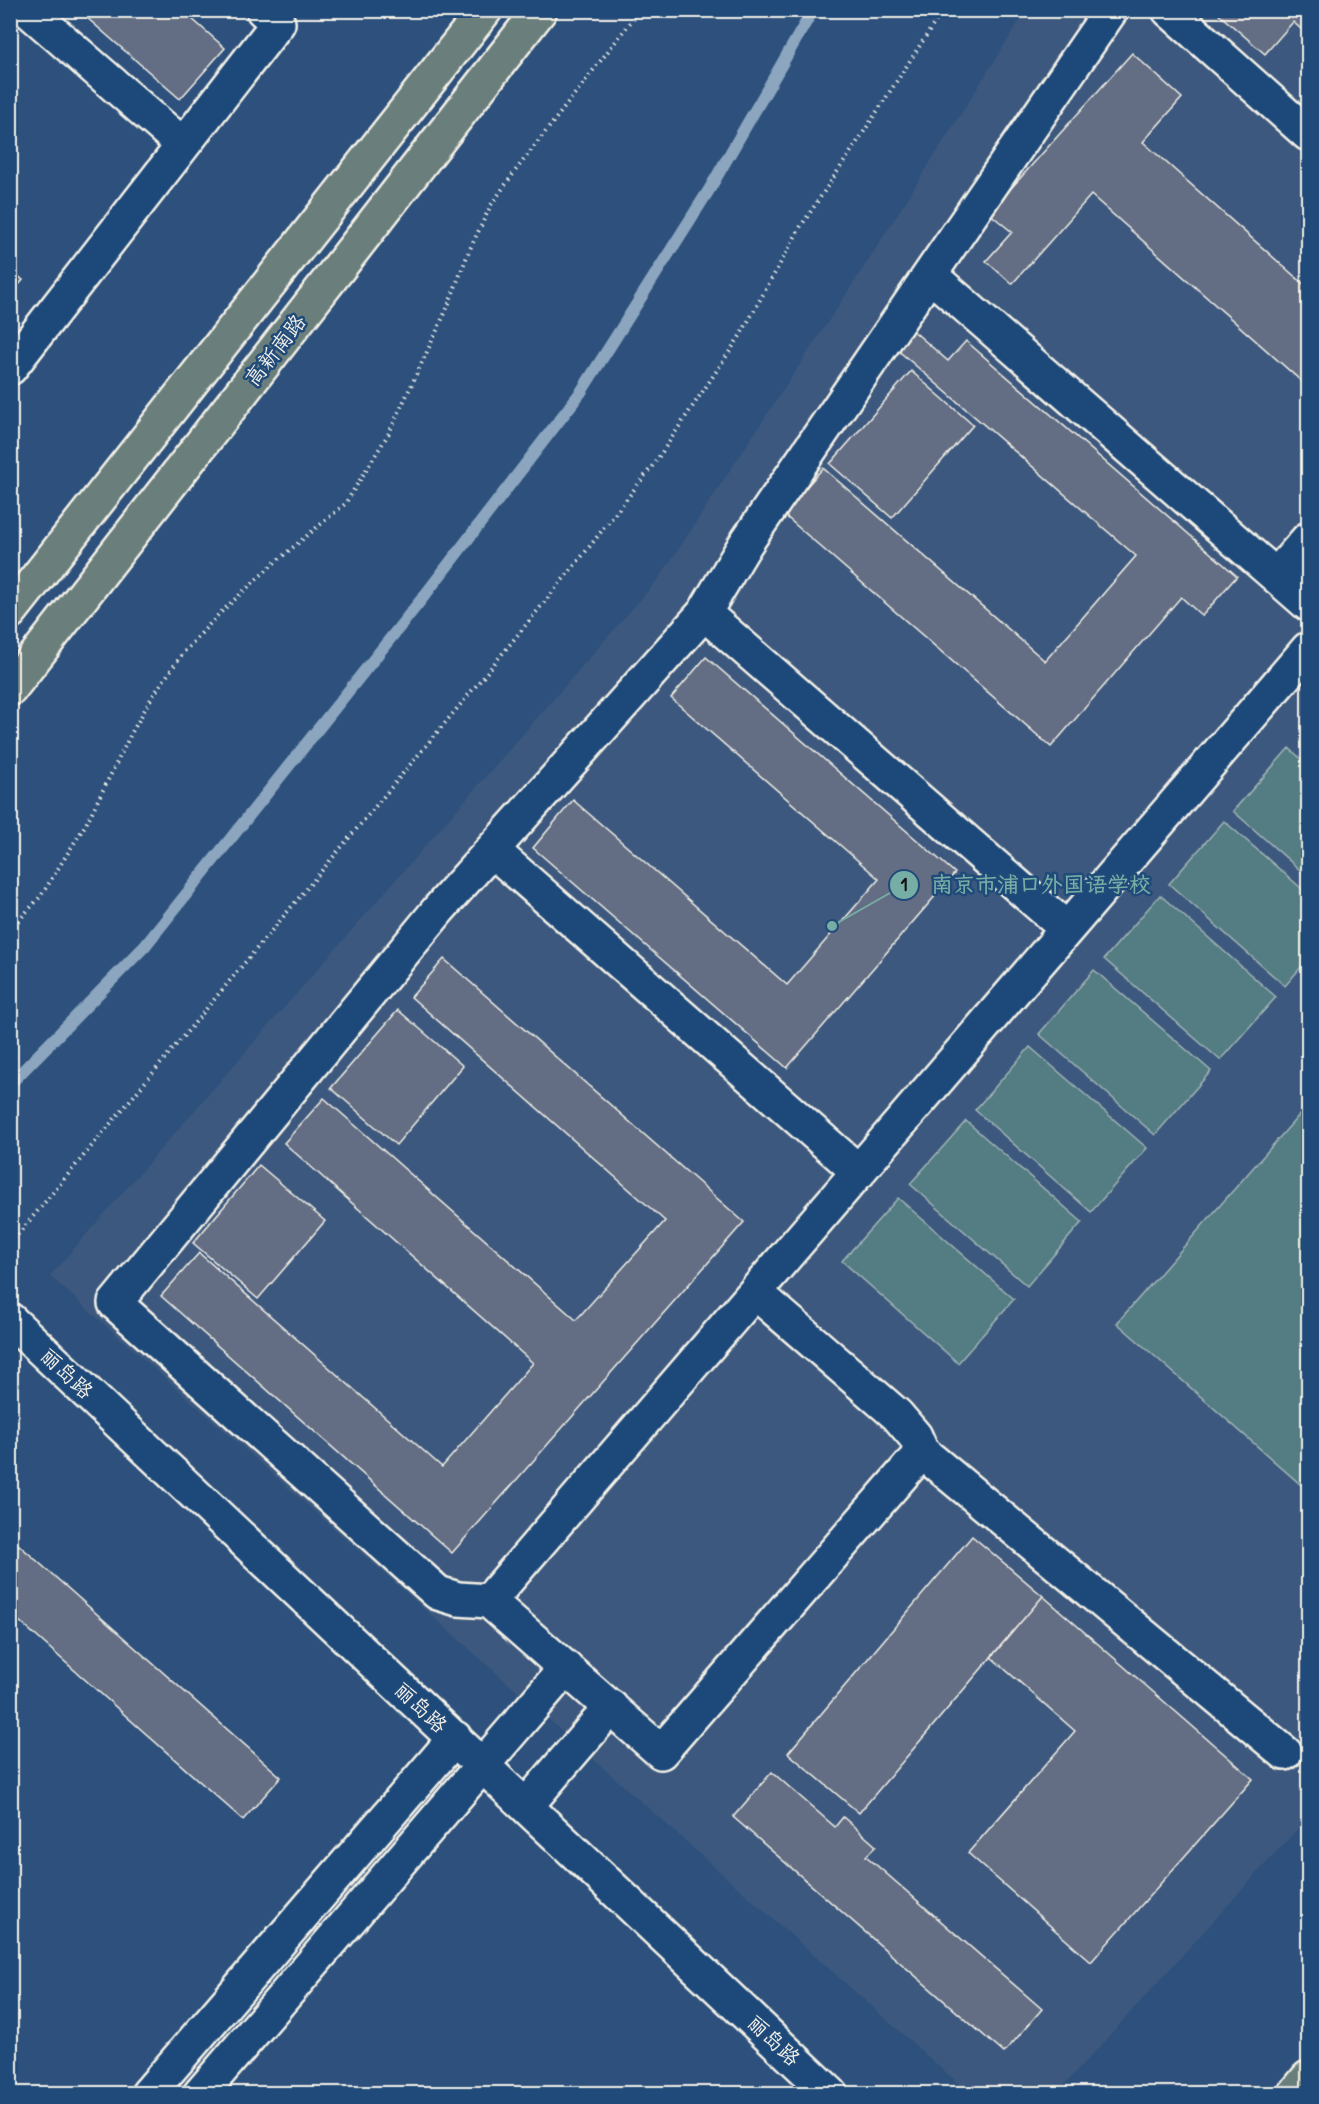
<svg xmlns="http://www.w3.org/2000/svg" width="1319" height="2104" font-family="'Patrick Hand','LXGW WenKai TC',sans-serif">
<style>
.built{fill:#3d597e}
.green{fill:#527b83;stroke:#a3b6b6;stroke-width:1.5}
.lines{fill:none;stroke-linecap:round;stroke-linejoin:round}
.stream{stroke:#8da6bf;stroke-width:12}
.building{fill:#636d83;stroke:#f4f1e8;stroke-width:1.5}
.minor-casing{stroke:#f4f1e8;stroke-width:38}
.major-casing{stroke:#f4f1e8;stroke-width:38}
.path{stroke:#f4f1e8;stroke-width:4;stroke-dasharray:1.5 4.5;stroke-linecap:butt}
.minor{stroke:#1f4a7a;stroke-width:33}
.major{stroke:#6b7f7c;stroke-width:33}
.labels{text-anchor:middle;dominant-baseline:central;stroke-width:5;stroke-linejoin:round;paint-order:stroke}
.street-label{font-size:21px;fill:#f4f1e8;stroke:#1f4a7a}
.leader{fill:none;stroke:#76ada5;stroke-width:2}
.callout-dot{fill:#76ada5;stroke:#1f4a7a;stroke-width:2}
.mark-label{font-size:18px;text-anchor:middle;font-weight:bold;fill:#111}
.callout-label{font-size:22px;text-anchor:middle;font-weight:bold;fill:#76ada5;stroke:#1f4a7a;stroke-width:5;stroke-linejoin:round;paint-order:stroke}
</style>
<rect width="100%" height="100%" fill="#2d517c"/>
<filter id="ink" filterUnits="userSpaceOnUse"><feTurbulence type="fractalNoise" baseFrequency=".0167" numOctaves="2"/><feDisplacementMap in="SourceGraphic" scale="12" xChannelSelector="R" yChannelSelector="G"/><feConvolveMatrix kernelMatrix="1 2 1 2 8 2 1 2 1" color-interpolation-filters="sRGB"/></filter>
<g filter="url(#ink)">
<path class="built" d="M1026,11H1308V1817L1057,2093H969L50,1276L660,577L866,264Z"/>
<path class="green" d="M1289,748L1308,765V877L1233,811Z
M1224,821L1308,894V959L1285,986L1169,884Z
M1160,895L1276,997L1220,1060L1104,959Z
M1094,970L1211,1071L1155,1135L1039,1034Z
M1030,1047L1147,1148L1091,1212L975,1110Z
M1308,1105V1491L1117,1323Z
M966,1121L1082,1222L1027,1286L910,1184Z
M898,1198L1014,1299L958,1363L842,1261Z"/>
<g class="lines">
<path class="stream" d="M10,1084L145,946L425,595L581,392L709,190L813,10"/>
</g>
<path class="building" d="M78,10H182L225,48L180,99Z
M1214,10H1308V35L1293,22L1265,54Z
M1132,53L1182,98L1143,142L1308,288V387L1091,195L1012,284L986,261L1012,232L989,213Z
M10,269L23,280L10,295Z
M910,328L948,361L966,341L1237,576L1202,616L1181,597L1051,747L783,514L823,468L1045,661L1136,556L894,347Z
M911,371L973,425L892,518L830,464Z
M706,657L955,873L787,1068L533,848L573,800L787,985L879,879L671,698Z
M444,959L744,1222L452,1553L161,1296L199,1253L442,1467L533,1363L284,1143L324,1098L576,1320L665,1221L411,997Z
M398,1010L463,1066L396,1145L331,1088Z
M259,1165L325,1221L258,1299L193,1243Z
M972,1536L1043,1596L859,1813L788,1753Z
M10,1537L281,1777L243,1820L10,1613Z
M1043,1596L1253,1779L1091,1962L968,1853L1075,1731L991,1657Z
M772,1772L835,1827L843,1817L876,1846L866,1856L1042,2009L1004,2053L733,1817Z"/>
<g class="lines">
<g class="minor-casing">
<path id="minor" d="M28,10L183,145
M1169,10L1308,134
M930,275L1276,576
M10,368L278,23L263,10
M1308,539L1276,576L1308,604
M704,613L1067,929
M492,850L859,1172
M755,1292L897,1415L915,1436L922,1452L661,1752L489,1601L1308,649
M10,1320L831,2094
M922,1452L1285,1753
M489,1601L458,1599L438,1593L115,1303L439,909L704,613L746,543L1111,10
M526,1806L611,1707
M148,2094L455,1738
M200,2094L566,1668"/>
</g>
<g class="major-casing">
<path id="major" d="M10,612L485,10
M10,689L540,10
M1295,2094L1308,2078"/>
</g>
<path class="path" d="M10,930L41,896L86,824L131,734L152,697L183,653L219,614L273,564L345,504L389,433L446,311L469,251L491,205L516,170L640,10
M10,1244L475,687L583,555L654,464L740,336L801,226L852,150L943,10"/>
<use href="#minor" class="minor"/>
<use href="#major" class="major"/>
</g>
</g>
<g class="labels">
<g class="street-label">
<text transform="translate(275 350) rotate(-52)">高新南路</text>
<text transform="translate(67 1373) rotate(43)">丽岛路</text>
<text transform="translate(421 1707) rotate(43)">丽岛路</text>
<text transform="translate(774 2040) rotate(43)">丽岛路</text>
</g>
</g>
<path class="leader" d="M832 926L904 885"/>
<g class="callout-dot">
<circle cx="832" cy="926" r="6"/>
<circle cx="904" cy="885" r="15"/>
</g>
<g class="mark-label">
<text x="904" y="891">1</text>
</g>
<g class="callout-label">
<text x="1041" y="892">南京市浦口外国语学校</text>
</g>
<rect width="1319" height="2104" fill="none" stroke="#1f4a7a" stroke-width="36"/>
<rect x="18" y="18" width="1283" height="2068" fill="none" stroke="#f4f1e8" stroke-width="2" filter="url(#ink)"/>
</svg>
